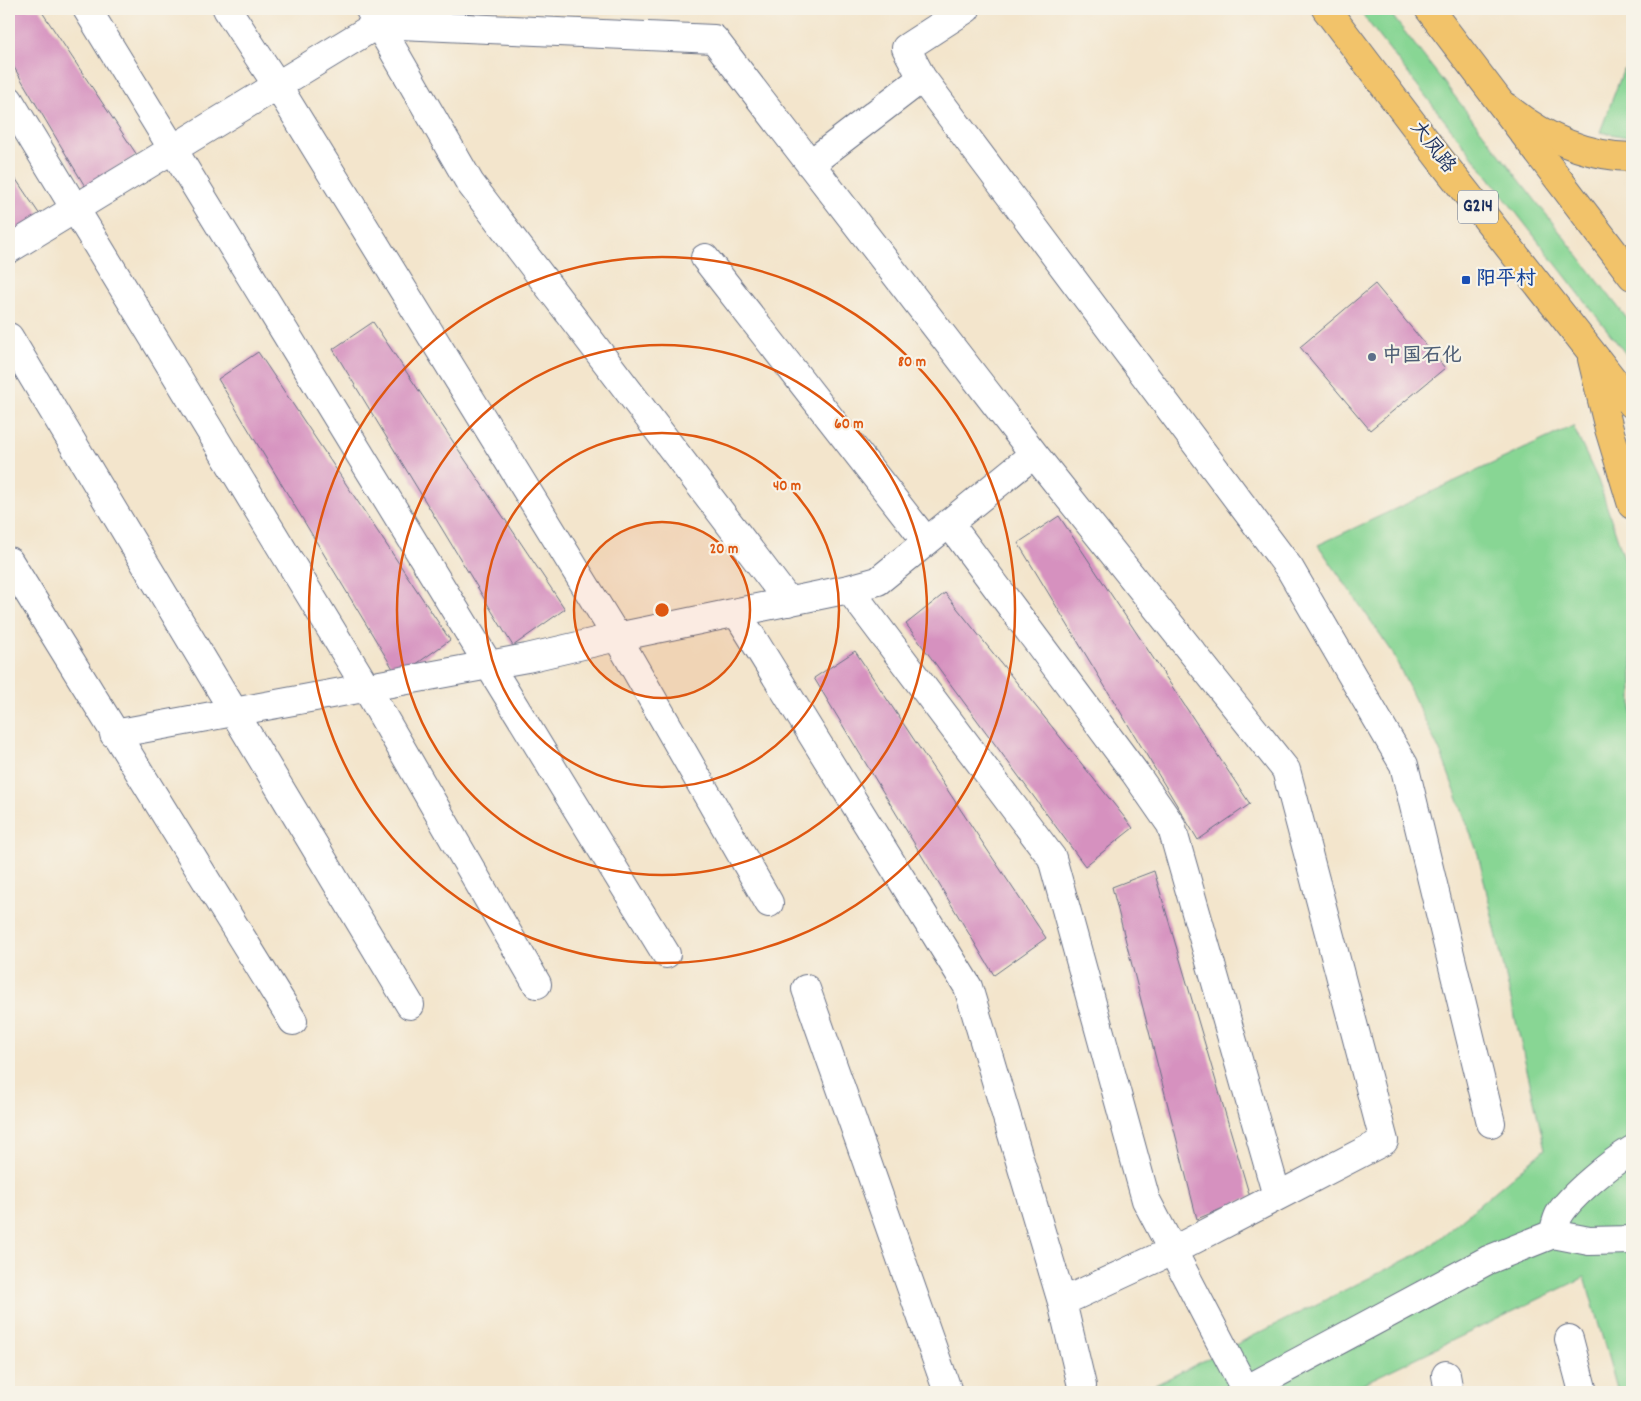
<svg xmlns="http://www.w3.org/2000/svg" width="1641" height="1401" font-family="Dekko,'LXGW WenKai TC',sans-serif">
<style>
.green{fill:#88d694;stroke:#528279}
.building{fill:#d691bf}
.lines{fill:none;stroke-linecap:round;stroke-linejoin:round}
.minor-casing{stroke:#676f84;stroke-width:30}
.primary-casing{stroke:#676f84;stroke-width:30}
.trunk-casing{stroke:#676f84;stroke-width:30}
.minor{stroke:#fff;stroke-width:28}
.primary{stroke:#f2c36a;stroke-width:28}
.trunk{stroke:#f2c36a;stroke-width:28}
.ring{fill:none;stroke:#de5710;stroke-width:2.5}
.transit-dot{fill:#1a4fb4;stroke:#f7f3e8;stroke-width:2}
.service-dot{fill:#5c6f8a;stroke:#f7f3e8;stroke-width:2}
.labels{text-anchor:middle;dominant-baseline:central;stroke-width:4.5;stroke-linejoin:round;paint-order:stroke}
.shield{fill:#f7f3e8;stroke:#5d6a87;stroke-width:1}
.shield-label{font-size:19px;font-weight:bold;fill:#1b2f5e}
.street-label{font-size:20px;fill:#1b2f5e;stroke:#f7f3e8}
.transit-label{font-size:20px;font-weight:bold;fill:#164399;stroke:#f7f3e8;text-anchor:start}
.service-label{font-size:20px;font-weight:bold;fill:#4e5e75;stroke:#f7f3e8;text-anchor:start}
.centre{fill:#de5710;stroke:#f7f3e8;stroke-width:2.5}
.ring-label{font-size:15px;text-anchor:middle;font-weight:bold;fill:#de5710;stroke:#f7f3e8;stroke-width:4.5;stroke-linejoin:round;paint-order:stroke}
</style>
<rect width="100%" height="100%" fill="#f7f3e8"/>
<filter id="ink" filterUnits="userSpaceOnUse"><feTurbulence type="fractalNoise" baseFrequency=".02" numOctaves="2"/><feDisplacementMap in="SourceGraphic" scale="10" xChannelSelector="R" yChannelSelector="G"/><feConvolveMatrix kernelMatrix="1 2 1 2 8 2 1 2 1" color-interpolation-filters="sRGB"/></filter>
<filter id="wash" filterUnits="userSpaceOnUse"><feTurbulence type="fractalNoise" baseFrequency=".0096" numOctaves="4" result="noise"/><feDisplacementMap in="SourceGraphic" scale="20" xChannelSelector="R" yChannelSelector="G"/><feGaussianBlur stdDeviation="1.12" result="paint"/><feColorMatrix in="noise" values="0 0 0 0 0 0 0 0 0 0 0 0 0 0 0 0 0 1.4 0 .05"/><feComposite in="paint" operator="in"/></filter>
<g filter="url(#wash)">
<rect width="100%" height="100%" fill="#f3e5cc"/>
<path class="green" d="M1358,9H1387L1632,325V362Z
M1632,64V138L1600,132L1623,71Z
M1573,426L1598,480L1625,561L1632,590V1042L1626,1126L1632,1175V1392H1618L1585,1277L1345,1392H1141L1427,1249L1545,1149L1478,854L1442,756L1391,650L1318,545Z"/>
<g id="blocks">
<path class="building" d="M9,9H40L137,155L86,188L9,59Z
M9,169L40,215L9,238Z
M1375,284L1445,368L1370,430L1300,347Z
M373,322L565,609L513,646L333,349Z
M258,352L450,640L398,677L218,379Z
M1059,516L1250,804L1198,840L1018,543Z
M945,593L1133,828L1085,866L906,624Z
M855,651L1046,938L994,975L814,678Z
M1154,871L1250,1197L1197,1219L1112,887Z"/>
</g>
</g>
<g filter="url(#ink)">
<use href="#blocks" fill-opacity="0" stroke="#676f84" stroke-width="1"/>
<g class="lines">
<g class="minor-casing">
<path id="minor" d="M87,9L666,954
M227,9L277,85L617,637L769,903
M966,9L906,48L922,78L1290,569L1404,765L1491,1123
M370,10L470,183L789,602
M9,100L366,687L537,984
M810,164L922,78
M9,249L378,24L714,39L1034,454L1286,770L1384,1141L1172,1251L1062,1302
M705,258L926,541
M9,337L410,1005
M949,523L1135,773L1171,825L1277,1196
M9,561L293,1021
M849,589L1052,858L1146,1200L1246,1391
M737,613L968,987L1062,1302L1082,1386
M114,734L527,658L617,637L849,589L878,581L1034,454
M806,989L948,1392
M1553,1234C1555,1228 1556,1221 1559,1215C1571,1195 1612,1162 1632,1150
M1569,1339L1583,1392
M1446,1375L1449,1392
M1242,1392L1488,1260L1553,1234L1589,1241L1632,1240"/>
</g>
<g class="primary-casing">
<path id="primary" d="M1506,107C1542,136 1585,156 1632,157"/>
</g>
<g class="trunk-casing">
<path id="trunk" d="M1326,9L1439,158L1632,404
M1429,9L1632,276
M1592,359L1609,429L1632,505"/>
</g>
<use href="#minor" class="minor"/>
<use href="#primary" class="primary"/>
<use href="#trunk" class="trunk"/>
</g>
</g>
<circle cx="662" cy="610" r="88" fill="#de5710" fill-opacity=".12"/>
<g class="ring">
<circle cx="662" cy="610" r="88"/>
<circle cx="662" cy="610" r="177"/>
<circle cx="662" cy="610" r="265"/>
<circle cx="662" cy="610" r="353"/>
</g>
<rect class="transit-dot" x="1461" y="275" width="10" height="10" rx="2.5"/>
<circle class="service-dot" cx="1372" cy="357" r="5"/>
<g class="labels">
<rect class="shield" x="1458" y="190.5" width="40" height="33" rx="4"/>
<g class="shield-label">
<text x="1478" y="207">G214</text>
</g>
<g class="street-label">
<text transform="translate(1432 148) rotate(52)">大凤路</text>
</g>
<g class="transit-label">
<text x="1476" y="280">阳平村</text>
</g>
<g class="service-label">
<text x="1382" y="357">中国石化</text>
</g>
</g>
<circle cx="662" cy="610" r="8" class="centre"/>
<g class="ring-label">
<text x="912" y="366">80 m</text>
<text x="849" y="428">60 m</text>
<text x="787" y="490">40 m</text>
<text x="724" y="553">20 m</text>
</g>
<rect width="1641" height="1401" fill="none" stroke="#f7f3e8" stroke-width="30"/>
</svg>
